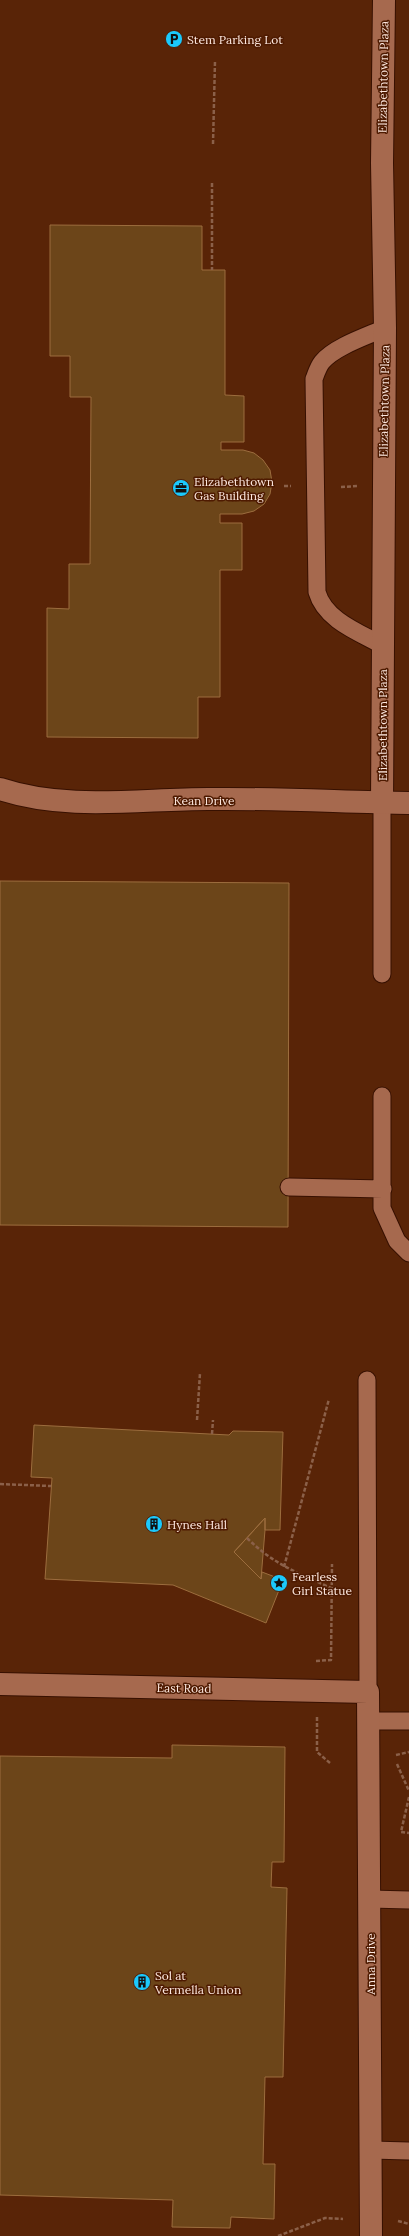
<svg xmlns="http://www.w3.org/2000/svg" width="409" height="2236" font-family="Lora,serif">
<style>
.building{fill:#6c4519;stroke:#9c6d3e}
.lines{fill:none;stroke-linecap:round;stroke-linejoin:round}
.service-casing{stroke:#371000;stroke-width:19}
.minor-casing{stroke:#371000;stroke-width:24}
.path{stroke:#8b6049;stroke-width:2.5;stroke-dasharray:4 2;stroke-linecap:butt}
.service{stroke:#a6694e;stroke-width:17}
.minor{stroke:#a6694e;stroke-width:22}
.labels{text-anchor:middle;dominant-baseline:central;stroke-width:3;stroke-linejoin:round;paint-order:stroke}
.poi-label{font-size:12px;fill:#fde8df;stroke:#4e1a00;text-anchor:start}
.street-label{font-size:12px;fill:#fde8df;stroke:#4e1a00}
</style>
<rect width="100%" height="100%" fill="#592407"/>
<path class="building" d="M50,225L202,226V270H225V395L244,396V442H221V450H243L254,453L263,460L270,470L272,482L270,494L264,504L254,511L242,514H220V523H242V570H220V697H198V738L47,737V608L69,609V564H90L91,397H70V356H50Z
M0,881L289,883L288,1227L0,1225Z
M34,1425L229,1435L233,1431L283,1432L280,1530H265V1518L234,1552L261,1579L262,1572L283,1580L266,1623L173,1585L45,1579L52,1478L31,1477Z
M265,1518V1530L261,1579L234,1552Z
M172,1745L285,1747L284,1862H272L271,1887L287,1888L283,2077H265L263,2164H275L274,2219L231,2217L230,2228L172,2227L173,2200L0,2195V1756L172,1758Z"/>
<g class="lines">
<g class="service-casing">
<path id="service" d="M382,645C358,632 325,620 317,592L314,379C316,374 318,367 322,362C334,347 367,336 385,328
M382,803V974
M382,1096V1208L397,1241L409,1253
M289,1187L383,1189
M367,1380L368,1692
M368,1721H409
M370,1899L409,1900
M371,2150L409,2151"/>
</g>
<g class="minor-casing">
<path id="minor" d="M0,789C66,811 139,799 208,799C275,798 342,802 409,803
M382,803L385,328L382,163L384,0
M0,1684L368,1692L371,2236"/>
</g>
<path class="path" d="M213,144L215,61
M212,183V270
M284,486H291
M341,487L358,486
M197,1420L200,1373
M212,1434L213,1420
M0,1484L51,1486
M247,1538C273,1564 298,1573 331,1588
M284,1567L329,1399
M316,1661L331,1660L332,1564
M317,1717V1752L330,1763
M396,1755L409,1752
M397,1764L409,1791
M409,1797L401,1832L409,1833
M398,2221L409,2224
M278,2236L325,2218L343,2219"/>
<use href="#service" class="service"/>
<use href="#minor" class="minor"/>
</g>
<defs>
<g id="parking-disc" transform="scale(0.9)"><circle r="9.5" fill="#1bc9fc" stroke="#4e1a00"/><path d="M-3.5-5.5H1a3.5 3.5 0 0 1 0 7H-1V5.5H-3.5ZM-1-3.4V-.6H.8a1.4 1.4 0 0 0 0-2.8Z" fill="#111"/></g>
<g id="office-disc" transform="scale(0.9)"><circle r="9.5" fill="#1bc9fc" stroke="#4e1a00"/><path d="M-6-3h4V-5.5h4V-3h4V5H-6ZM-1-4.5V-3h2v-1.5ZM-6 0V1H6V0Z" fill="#111"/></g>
<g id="building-disc" transform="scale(0.9)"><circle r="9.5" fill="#1bc9fc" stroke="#4e1a00"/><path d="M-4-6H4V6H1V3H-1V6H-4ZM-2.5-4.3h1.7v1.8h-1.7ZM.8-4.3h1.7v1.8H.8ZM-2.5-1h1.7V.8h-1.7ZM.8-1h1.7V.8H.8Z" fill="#111"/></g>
<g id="sight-disc" transform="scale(0.9)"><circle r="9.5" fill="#1bc9fc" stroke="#4e1a00"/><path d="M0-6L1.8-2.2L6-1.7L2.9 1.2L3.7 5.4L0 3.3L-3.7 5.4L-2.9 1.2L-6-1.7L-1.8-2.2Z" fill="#111"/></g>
</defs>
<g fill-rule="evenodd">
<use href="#parking-disc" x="174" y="39"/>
<use href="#office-disc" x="181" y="488"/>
<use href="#building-disc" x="154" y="1524"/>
<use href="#sight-disc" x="279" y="1583"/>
<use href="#building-disc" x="142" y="1982"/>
</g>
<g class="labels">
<g class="poi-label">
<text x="187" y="39">Stem Parking Lot</text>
<text x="194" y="481">Elizabethtown<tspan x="194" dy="14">Gas Building</tspan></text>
<text x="167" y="1524">Hynes Hall</text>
<text x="292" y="1576">Fearless<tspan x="292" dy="14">Girl Statue</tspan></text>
<text x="155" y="1975">Sol at<tspan x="155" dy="14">Vermella Union</tspan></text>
</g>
<g class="street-label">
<text transform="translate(383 77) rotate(-89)">Elizabethtown Plaza</text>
<text transform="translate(384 401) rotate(-89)">Elizabethtown Plaza</text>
<text transform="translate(382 725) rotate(-90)">Elizabethtown Plaza</text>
<text x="204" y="800">Kean Drive</text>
<text transform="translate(184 1688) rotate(1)">East Road</text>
<text transform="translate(370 1964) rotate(-90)">Anna Drive</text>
</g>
</g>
</svg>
